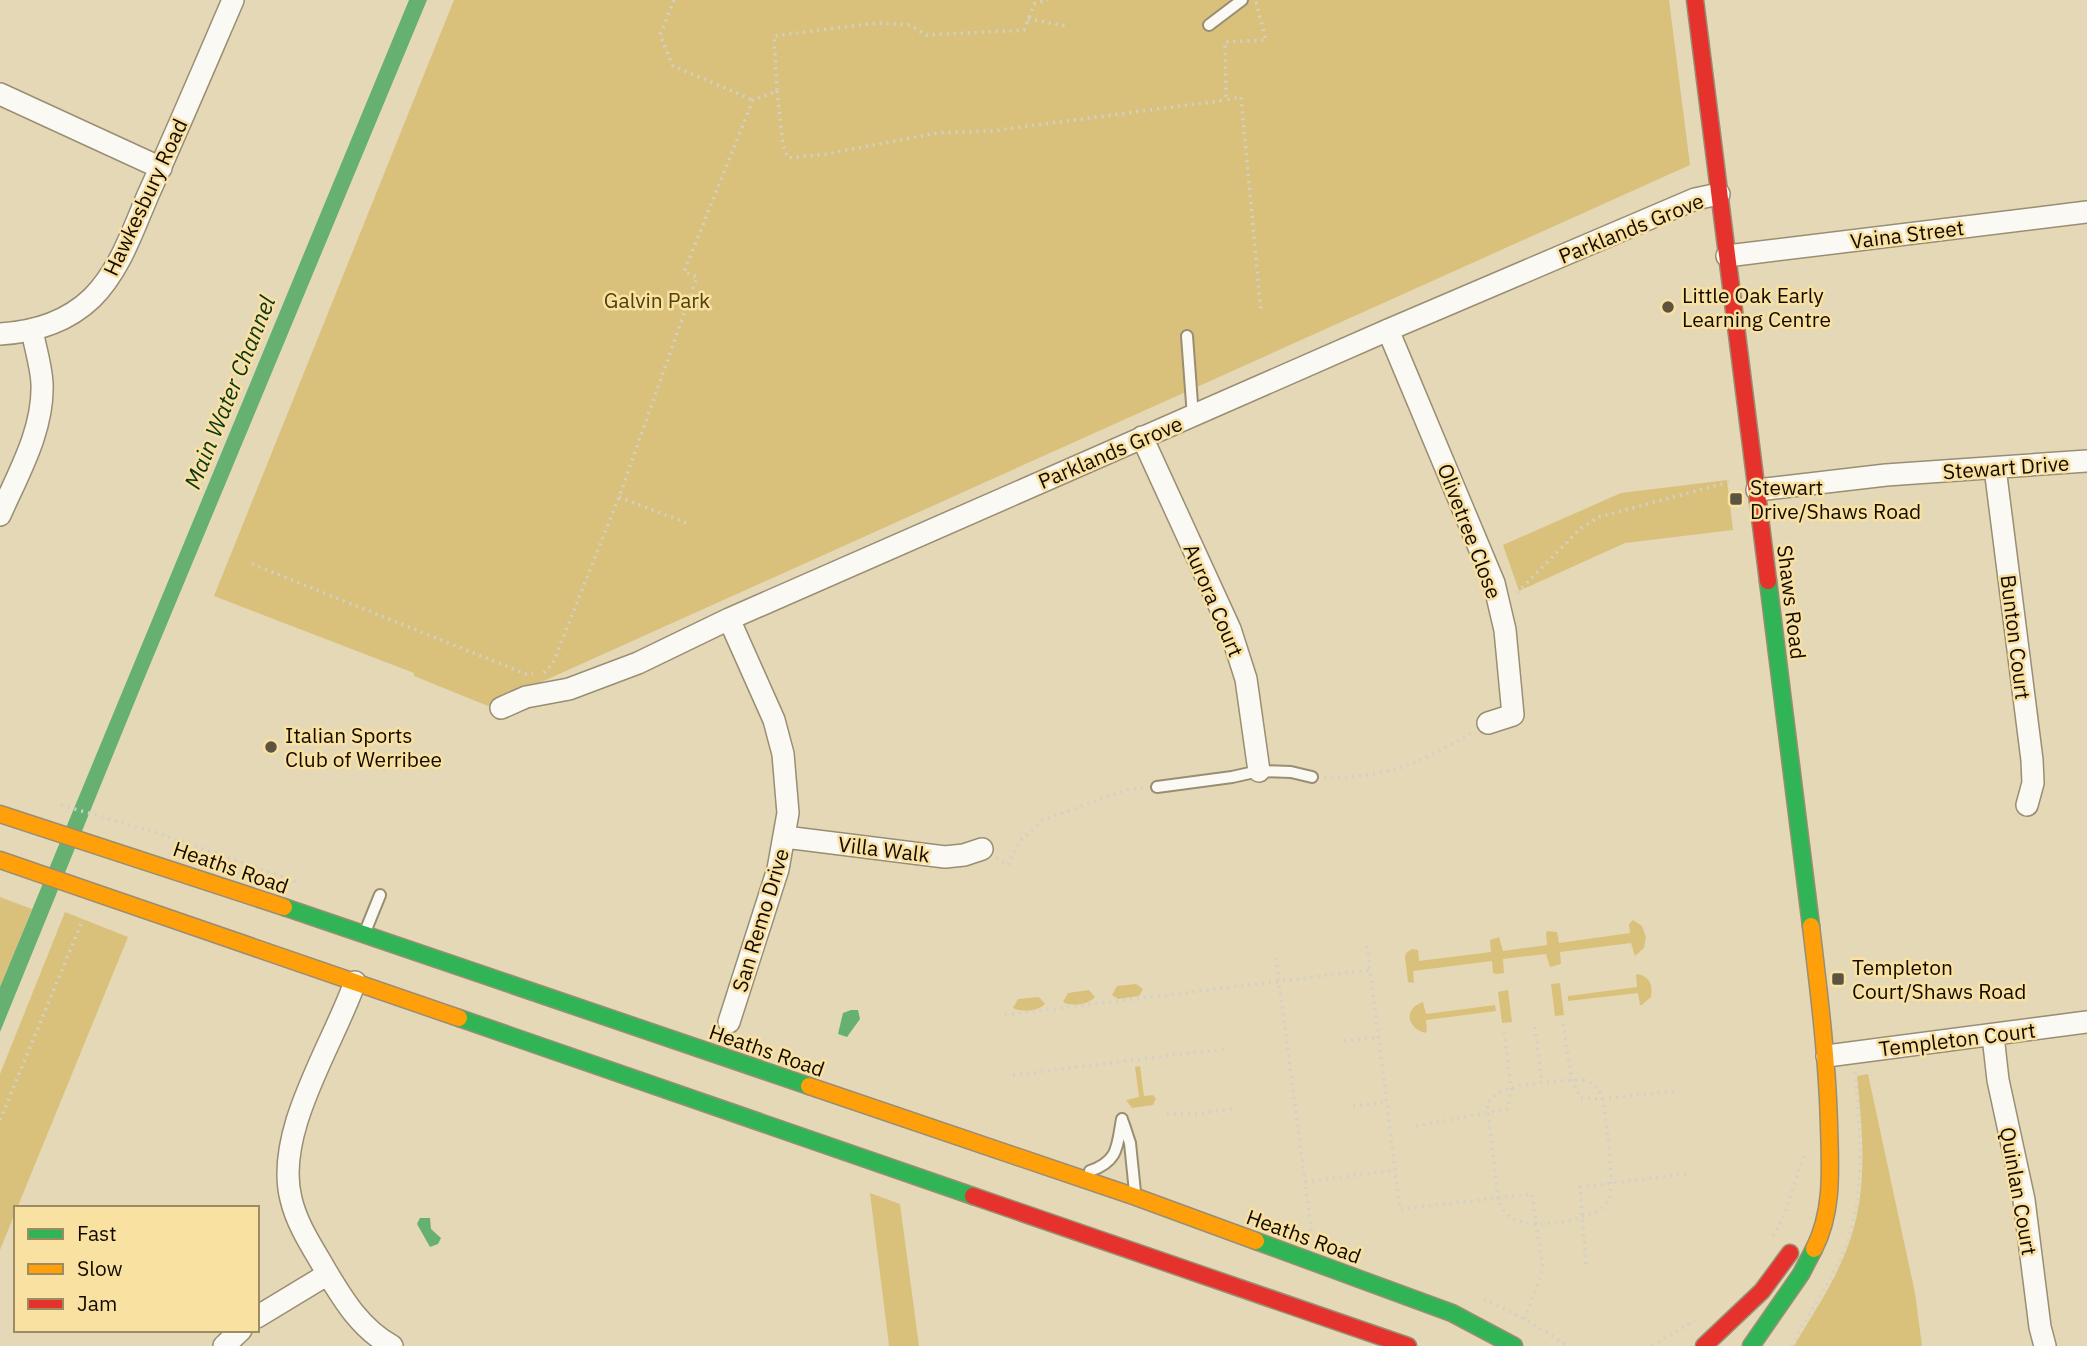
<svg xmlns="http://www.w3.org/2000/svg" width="2087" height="1346" font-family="'IBM Plex Sans',sans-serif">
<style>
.green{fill:#d9c17c}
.water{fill:#66b171}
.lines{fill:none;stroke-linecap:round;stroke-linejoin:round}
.lane-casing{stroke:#998e73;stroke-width:14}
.street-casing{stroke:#998e73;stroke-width:24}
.fast-casing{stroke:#998e73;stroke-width:19}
.slow-casing{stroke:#998e73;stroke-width:19}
.jam-casing{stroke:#998e73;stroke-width:19}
.path{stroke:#d3d0c5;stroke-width:3.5;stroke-dasharray:2 5;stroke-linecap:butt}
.lane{stroke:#fbf9f4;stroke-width:10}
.street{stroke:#fbf9f4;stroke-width:21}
.fast{stroke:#30b455;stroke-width:16}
.slow{stroke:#ff9f0a;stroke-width:16}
.jam{stroke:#e5322d;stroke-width:16}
.poi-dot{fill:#5c5340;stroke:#f9e1a2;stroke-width:2.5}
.labels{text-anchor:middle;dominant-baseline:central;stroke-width:5;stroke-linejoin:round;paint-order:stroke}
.street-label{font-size:21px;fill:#130b00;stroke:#f9e1a2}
.poi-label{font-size:21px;fill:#130b00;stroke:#f9e1a2;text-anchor:start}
.park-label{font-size:21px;fill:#514009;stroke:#f9e1a2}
.water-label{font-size:23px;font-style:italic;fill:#073516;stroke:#f9e1a2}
</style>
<rect width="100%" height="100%" fill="#e5d8b6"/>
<path class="green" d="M454,0H1669L1690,165L488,706L414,676V673L214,596Z
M1727,480L1733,530L1625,543L1519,591L1503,545L1621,493Z
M0,897L32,909L0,987Z
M65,912L128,937L0,1250V1074Z
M1633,920L1642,926L1646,937L1644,948L1635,956L1631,943L1560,952L1561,964L1550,967L1546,954L1503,959L1504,973L1496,974L1493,973L1492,961L1413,971L1414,983L1408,982L1405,957L1406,953L1412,949L1418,950L1419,961L1491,952L1490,940L1499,937L1503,951L1547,945L1546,933L1548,931L1557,932L1559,943L1630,933L1629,924Z
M1638,974C1650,977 1653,985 1651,997L1642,1005H1640L1638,993L1568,1001V996L1637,987L1636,975Z
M1560,983L1564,1015L1555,1016L1551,984Z
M1136,984L1143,989L1139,996L1118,999L1112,995L1117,986Z
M1089,990L1095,997C1088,1005 1072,1007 1063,1002L1068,993Z
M1508,990L1512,1022L1502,1023L1498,992Z
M1039,997L1045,1004C1038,1011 1022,1013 1013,1008L1018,999Z
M1423,1002L1426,1014L1495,1005L1496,1011L1426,1020L1427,1031L1425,1033C1406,1028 1404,1008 1423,1002Z
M1140,1066L1144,1096L1153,1095L1156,1099L1153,1105L1132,1108L1126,1100L1139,1097L1135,1067Z
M1868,1074L1915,1293L1922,1346H1794C1812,1315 1833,1285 1846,1251C1869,1195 1863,1135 1857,1076Z
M870,1193L900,1204L919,1346H889Z"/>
<path class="water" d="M409,0H427L142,684L0,1032V987Z
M851,1010H858L860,1019L847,1037L838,1034L843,1013Z
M420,1218H430L431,1229L441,1238L438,1244L430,1247L417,1224Z"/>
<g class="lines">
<g class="lane-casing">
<path id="lane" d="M1209,25L1242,0
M1187,336L1193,417
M1157,787L1232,777L1259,771L1291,772L1312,777
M365,932L380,895
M1123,1122L1130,1143L1135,1192
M1090,1171C1119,1161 1117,1146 1122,1119"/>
</g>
<g class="street-casing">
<path id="street" d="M0,94L161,168
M1727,256L2087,212
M1388,330L1494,583L1505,630L1513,715L1488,723
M0,334C34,332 67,322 92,298C120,270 133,230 148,195C177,131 205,65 233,0
M1142,437L1230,629L1246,679L1259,771
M1995,468L2032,760L2033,783L2027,805
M1757,490L1886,475L2087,461
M0,515C18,474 44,430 42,383C41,365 35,347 32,330
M729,619L774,720L783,754L788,813L778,869L729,1022
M501,708L526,697L569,689L638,663L729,619L1388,330L1695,199L1719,194
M785,837L945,857L964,855L982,849
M355,982C333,1045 274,1132 291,1199C297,1225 313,1248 326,1271C344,1301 361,1329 392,1346
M1993,1036L1998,1080L2024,1200L2040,1327L2045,1346
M1827,1056L2087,1022
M257,1317L328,1274
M224,1346L241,1330"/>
</g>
<g class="fast-casing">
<path id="fast" d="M1768,581L1811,926
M284,907L809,1086
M459,1018L973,1196
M1256,1241L1452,1313L1514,1346
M1751,1346L1801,1274L1814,1249"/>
</g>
<g class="slow-casing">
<path id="slow" d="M0,814L284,907
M0,860L459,1018
M1811,926C1819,993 1827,1056 1829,1124C1830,1167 1834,1210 1814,1249
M809,1086L1136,1197L1256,1241"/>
</g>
<g class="jam-casing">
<path id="jam" d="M1695,0L1768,581
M973,1196L1408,1346
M1704,1346L1762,1291L1790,1253"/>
</g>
<path class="path" d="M674,0L660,35L673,66L753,100
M1256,2L1266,40L1225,42L1226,100L1241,97L1261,312
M1028,19L1067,26
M777,91L783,145L788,158L826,154L937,133L991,131L1226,100
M619,497L689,524
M252,564L526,674H533
M1517,593L1581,528L1599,517L1729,482
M544,673L553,663L619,497L697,277L684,272L753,100L777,91L774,36L876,23L910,25L926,35L1024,30L1034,4L1048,0
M1324,777C1389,778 1419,764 1474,731
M61,805L161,834L297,882
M996,858L1008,865L1020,841L1043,820L1129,789L1144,788
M1367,946L1400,1209L1532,1194L1543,1269L1525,1319
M1276,958L1312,1236
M1005,1015L1370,970
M1563,1024L1572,1081L1581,1098L1602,1099L1675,1091
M1535,1027L1542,1082
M1344,1041L1380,1037
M1013,1075L1224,1049
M1583,1080C1591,1082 1597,1085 1600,1093C1606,1106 1615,1188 1609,1200C1598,1221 1533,1230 1514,1219C1505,1215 1502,1207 1498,1198L1487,1104C1500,1081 1559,1081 1583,1080Z
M1353,1106L1387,1102
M1167,1114H1195L1232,1109
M0,1120L83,919
M1416,1126L1507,1109L1511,1089L1504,1031
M1305,1182L1395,1170
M1773,1236L1784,1215L1805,1152
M1586,1264L1580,1187L1686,1174
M1484,1299L1528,1321L1568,1346
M1652,1346L1695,1320
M1792,1346C1806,1317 1825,1291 1839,1262C1868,1203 1860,1135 1855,1072"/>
<use href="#lane" class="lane"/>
<use href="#street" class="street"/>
<use href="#fast" class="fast"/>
<use href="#slow" class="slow"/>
<use href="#jam" class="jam"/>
</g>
<g class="poi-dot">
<circle cx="1668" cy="307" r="7"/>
<rect x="1729" y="492" width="14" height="14" rx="3.5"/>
<circle cx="271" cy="747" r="7"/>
<rect x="1831" y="972" width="14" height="14" rx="3.5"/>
</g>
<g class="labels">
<g class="street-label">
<text transform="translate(145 197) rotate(-65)">Hawkesbury Road</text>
<text transform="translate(1631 228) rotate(-22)">Parklands Grove</text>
<text transform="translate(1907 234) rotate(-7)">Vaina Street</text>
<text transform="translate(1110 452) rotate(-23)">Parklands Grove</text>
<text transform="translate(2006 467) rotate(-4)">Stewart Drive</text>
<text transform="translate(1470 531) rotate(69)">Olivetree Close</text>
<text transform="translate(1214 600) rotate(67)">Aurora Court</text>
<text transform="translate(1792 602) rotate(83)">Shaws Road</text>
<text transform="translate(2016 637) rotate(83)">Bunton Court</text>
<text transform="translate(884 849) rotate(7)">Villa Walk</text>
<text transform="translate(231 867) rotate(19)">Heaths Road</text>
<text transform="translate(760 920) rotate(-73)">San Remo Drive</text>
<text transform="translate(1957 1039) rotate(-7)">Templeton Court</text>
<text transform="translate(767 1050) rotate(19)">Heaths Road</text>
<text transform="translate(2019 1191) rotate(80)">Quinlan Court</text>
<text transform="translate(1304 1236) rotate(20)">Heaths Road</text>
</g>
<g class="poi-label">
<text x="1682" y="295">Little Oak Early<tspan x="1682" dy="24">Learning Centre</tspan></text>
<text x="1750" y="487">Stewart<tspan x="1750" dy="24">Drive/Shaws Road</tspan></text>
<text x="285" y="735">Italian Sports<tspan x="285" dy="24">Club of Werribee</tspan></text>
<text x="1852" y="967">Templeton<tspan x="1852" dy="24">Court/Shaws Road</tspan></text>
</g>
<g class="park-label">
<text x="657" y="300">Galvin Park</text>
</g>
<g class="water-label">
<text transform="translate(229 392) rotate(-68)">Main Water Channel</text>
</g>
</g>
<rect x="14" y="1206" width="245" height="126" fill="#f9e1a2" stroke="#9d8b61" stroke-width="2"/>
<rect x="28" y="1229" width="35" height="10" fill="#30b455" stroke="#9d8b61" stroke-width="2"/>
<text x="77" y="1241" font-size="21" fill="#130b00">Fast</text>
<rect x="28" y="1264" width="35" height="10" fill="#ff9f0a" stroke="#9d8b61" stroke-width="2"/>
<text x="77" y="1276" font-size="21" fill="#130b00">Slow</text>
<rect x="28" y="1299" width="35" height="10" fill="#e5322d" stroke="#9d8b61" stroke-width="2"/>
<text x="77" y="1311" font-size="21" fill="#130b00">Jam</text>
</svg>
